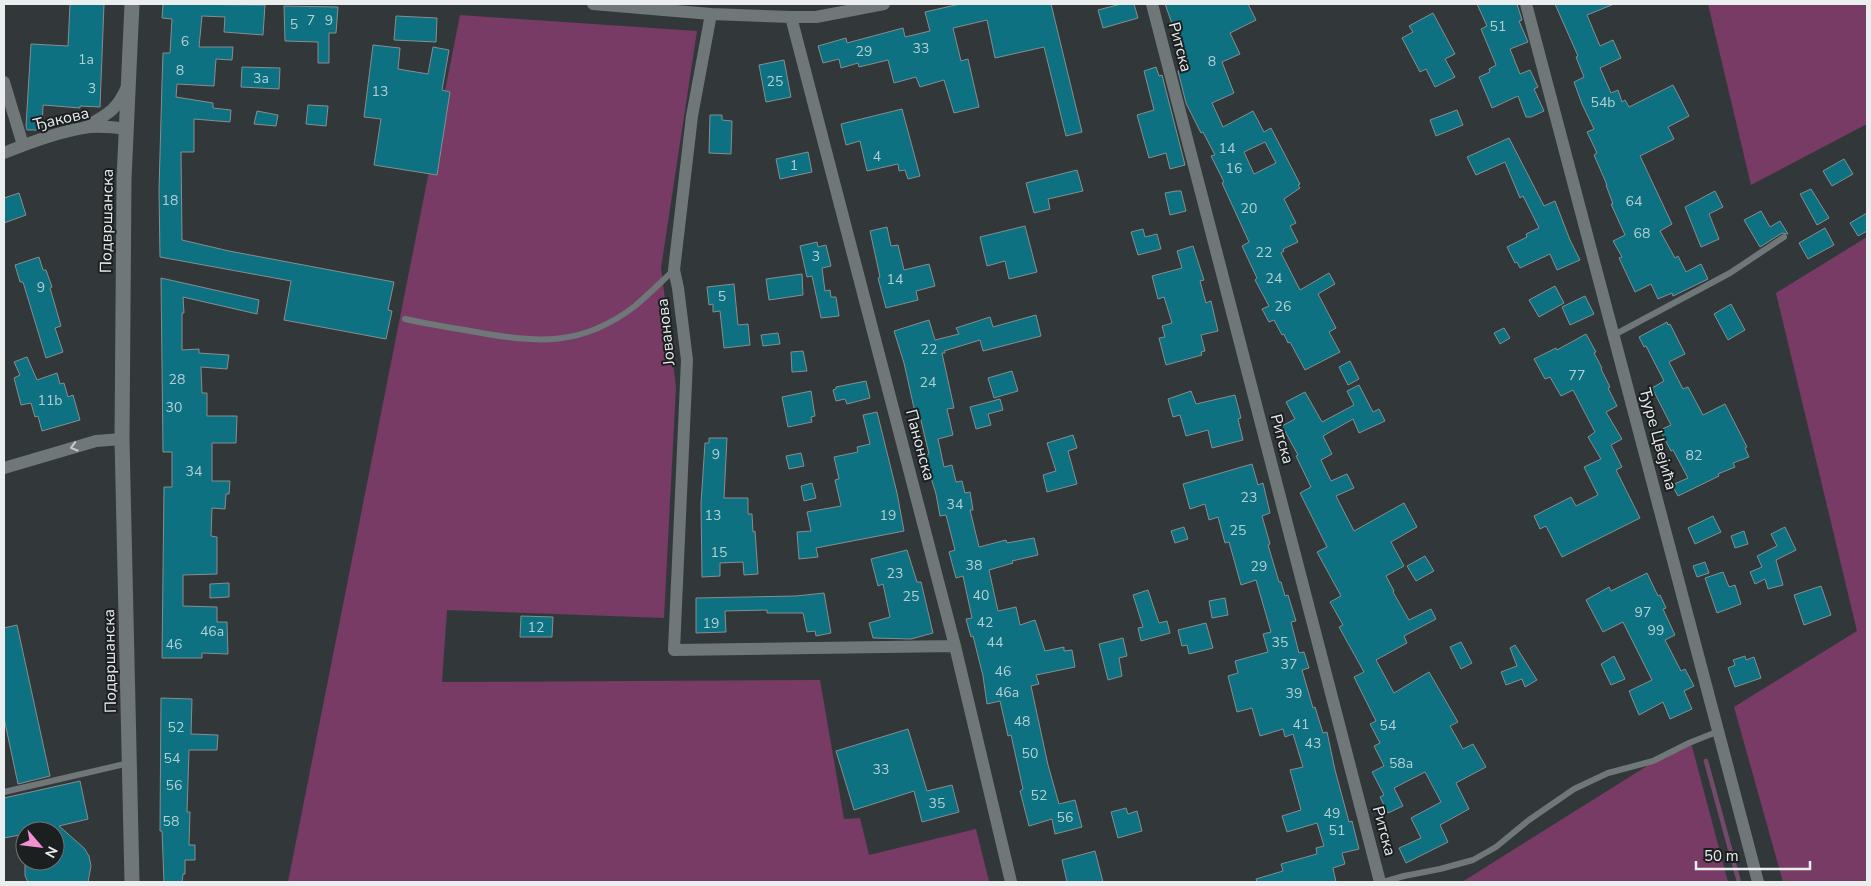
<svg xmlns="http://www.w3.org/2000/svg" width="1871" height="886" font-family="'Nunito Sans',sans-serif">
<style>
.green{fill:#773b65}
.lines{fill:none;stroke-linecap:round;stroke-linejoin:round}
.stream{stroke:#744a6b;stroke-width:4.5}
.building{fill:#0d7181;stroke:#868e90;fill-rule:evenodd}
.service{stroke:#6f7778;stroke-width:6}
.minor{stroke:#6f7778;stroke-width:12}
.tertiary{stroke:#6f7778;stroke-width:15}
.oneway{stroke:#c5cacb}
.labels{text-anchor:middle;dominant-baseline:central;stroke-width:4;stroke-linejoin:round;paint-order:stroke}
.number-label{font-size:14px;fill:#b3cfd4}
.street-label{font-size:16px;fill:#eaeeef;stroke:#1c1f20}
</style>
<rect width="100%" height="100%" fill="#32383a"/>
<path class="green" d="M1708,4H1867V124L1751,185Z
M460,15L697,31L661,268L676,387L664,618L447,610L442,682L820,680L844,819L860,818L869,855L976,829L989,881L288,882Z
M1867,237V882H1783L1734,707L1857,631L1776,293Z
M1690,739L1728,882H1462Z"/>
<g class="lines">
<path class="stream" d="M1706,761L1739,882"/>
</g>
<path class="building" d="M70,4H104L100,107L80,106V108L43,105L42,130H27L26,126L31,44L68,46Z
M163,4L265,5L263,35L224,32L225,17L202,16L199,47H233L232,60L216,59L214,86L177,84L176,97L213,103V108L231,110L230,122L194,119V152H181L182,240L229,251L394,282L388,310L392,311L386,339L284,320L291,281L160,257L159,190L162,83L163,53H170L172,19L162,18Z
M960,4H1051L1082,132L1066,136L1044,47L995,58L987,20L953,28L961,61L968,59L979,107L954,113L944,80L920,87L916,77L894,83L888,60L859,67L858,63L841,68L839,59L823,63L818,46L846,38L847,43L903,28L905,37L930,31L925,12Z
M1121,4H1134L1138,18L1103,28L1098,10Z
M1165,4H1248L1256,20L1230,33L1240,54L1222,62L1234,93L1212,103L1223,127L1253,111L1264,132L1271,128L1300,184L1298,185L1300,188L1284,199L1296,223L1290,226L1298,242L1283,249L1284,251L1281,253L1300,290L1329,273L1335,284L1318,294L1336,328L1329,332L1340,352L1305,370L1290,342L1288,343L1284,334L1282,335L1274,320L1269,322L1262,309L1269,306L1255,280L1257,278L1242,246L1249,242L1222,183L1224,182L1211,156L1215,155L1203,132L1201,133L1186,103L1178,71L1187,66L1174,36L1176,35ZM1265,142L1276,163L1254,174L1244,152Z
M1477,4H1517L1522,20L1519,21L1528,42L1510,49L1520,74L1530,70L1538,87L1534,89L1544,111L1531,117H1526L1518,96L1492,108L1479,77L1490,72L1489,69L1496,65L1481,29L1487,26Z
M1555,4H1614L1587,15L1600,46L1613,40L1621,58L1600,68L1611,93L1618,90L1622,102L1625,100L1629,107L1673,85L1689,116L1668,127L1674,139L1640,156L1672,224L1660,231L1675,258L1678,256L1686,272L1701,264L1708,279L1673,296L1672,293L1658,299L1651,284L1635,292L1619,258L1622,257L1613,241L1625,235L1611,204H1613L1606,185H1607L1594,155L1597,153L1587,132L1594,129L1582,104L1574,82L1584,77L1576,57L1578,56Z
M284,6L338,7L336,33H329V63H318V42L285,41Z
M1433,13L1455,54L1445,59L1455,77L1435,87L1426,69L1420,72L1402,38L1413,32L1409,26Z
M396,16L437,18L436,42L394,40Z
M373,45L400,48L398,69L428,74L433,47L449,50L442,90L450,92L437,175L374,165L381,119L364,117Z
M784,60L791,97L766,102L759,65Z
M242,67L280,68L279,89L241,87Z
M1156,67L1159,76L1162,75L1185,165L1170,169L1166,153L1149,158L1137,115L1154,110L1144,71Z
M308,105L328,106L326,126L306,124Z
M902,109L920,176L908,179L905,170L899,171L898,164L867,171L860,141L846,145L841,124Z
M1457,110L1463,125L1436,136L1430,120Z
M257,111L278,115L276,126L254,124Z
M710,115H722V120L732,121L731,154L709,153Z
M1509,138L1544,206L1555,201L1570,240L1580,260L1557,270L1550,254L1520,268L1517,262L1515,263L1507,247L1527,237L1526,234L1539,228L1523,196L1520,198L1505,162L1476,175L1467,157Z
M808,152L812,172L780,179L776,159Z
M1844,159L1853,174L1832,186L1823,171Z
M1077,170L1083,191L1048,199L1050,209L1034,213L1026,183Z
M1811,189L1829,218L1817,225L1800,194Z
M1176,191H1181L1186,211L1170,215L1165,193Z
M1715,191L1723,207L1709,214L1719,239L1701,247L1685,207Z
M19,193L26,215L4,223V198Z
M1761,211L1770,227L1780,221L1788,234L1782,233L1760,247L1744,220Z
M1867,213V231L1858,236L1850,223Z
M1025,226L1037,272L1009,279L1005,261L987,266L980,237Z
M887,227L891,246L898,245L904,270L929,264L935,286L916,291L918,300L886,308L878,278L880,277L870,231Z
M1825,228L1834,245L1808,259L1799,243Z
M1143,229L1145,237L1157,234L1161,249L1138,255L1131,232Z
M817,242L818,247L826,245L831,266L822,268L825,291L830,290L831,297H836L839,316L821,318L812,276L807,277L800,246Z
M1193,246L1204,280L1200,281L1206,303L1211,301L1218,331L1201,335L1205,351L1201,352L1202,355L1166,365L1159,338L1165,337L1162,326L1172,323L1164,297L1158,299L1152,276L1182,268L1177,251Z
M39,257L43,270H46L52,287L50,288L61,326L55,328L63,352L46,358L23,282H20L15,265Z
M802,274L803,295L769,300L766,279Z
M161,278L259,300L257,314L183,297L184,313H182V350L199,349V353L229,355L227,369L201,367L202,393H207V416H237L236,443H212V481H230L229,494H226L225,509L212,508L211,536L217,537V574L183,575V606L217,607V622H227L228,654L202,653V658H162L164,487H172V452H163Z
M734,284L738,325L748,324L750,345L724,348L720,311L713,312V304L709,305L707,287Z
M1555,286L1564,303L1539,317L1529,300Z
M1585,296L1594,314L1570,325L1562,307Z
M1731,304L1745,330L1728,340L1714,314Z
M1036,315L1041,336L983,351L980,340L944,351L945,353H942L954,408L947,409L953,435L938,439L944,467L952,465L956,482L962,481L965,493L970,492L973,510H970L979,547L1006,540L1007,543L1034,538L1038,555L1012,561L1013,563L989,570L998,611L1016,607L1020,625L1035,620L1045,651L1064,647V651L1072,650L1075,667L1036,675L1039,684L1031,686L1048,765L1059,804L1075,800L1082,827L1055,834L1052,819L1029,826L1020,791L1023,789L1011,735L1008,736L1000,701L987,704L983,676L973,636L971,637L966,619L972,618L963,576L956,578L949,552L955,550L946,515L940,516L936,494L924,455L929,454L920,416L916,417L904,363L894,331L929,320L935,340L959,334L956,328L990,317L993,327Z
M1667,322L1668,325L1670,324L1685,354L1669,362L1683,389L1688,387L1703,415L1725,404L1747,447L1745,448L1749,457L1733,463L1735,467L1718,474L1719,476L1678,496L1672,485L1688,478L1673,450L1671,451L1660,430L1671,425L1652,388L1664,381L1646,346L1644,347L1639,337Z
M1504,328L1510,338L1500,344L1494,333Z
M778,333L780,344L763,346L761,335Z
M1586,334L1596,352L1594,353L1602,368L1601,369L1610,387L1608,388L1617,406L1606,412L1622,439L1611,445L1622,467L1616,470L1640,518L1562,557L1546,526L1540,529L1534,516L1571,497L1576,506L1598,495L1584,467L1601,459L1588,437L1595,432L1573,390L1561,396L1550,377L1545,379L1534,359L1556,348L1557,350Z
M803,351L807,371L792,372L791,352Z
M27,357L37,380L57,373L60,384L64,383L68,397L73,395L80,420L42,431L38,416L35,417L31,403L21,405L14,378L20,375L14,362Z
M1350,361L1359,379L1348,385L1339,367Z
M1012,371L1018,391L994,398L988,378Z
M866,381L870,398L847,404L845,399L836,401L833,390L836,389V387Z
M1359,385L1373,412L1379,409L1385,421L1359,433L1353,419L1323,436L1332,454L1321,460L1331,481L1347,474L1354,488L1336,496L1354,531L1404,503L1417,527L1391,542L1404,566L1386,576L1394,591L1393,592L1409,620L1431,609L1436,619L1404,636L1407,643L1376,660L1394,693L1429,672L1458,722L1450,726L1463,749L1473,744L1486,767L1456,783L1469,809L1440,825L1448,842L1406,863L1399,848L1421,838L1411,818L1441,802L1425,772L1394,788L1403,806L1388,813L1380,797L1384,795L1372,772L1384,766L1374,746L1380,743L1370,724L1376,721L1354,677L1364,672L1339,627L1343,625L1330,602L1341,596L1317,552L1327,547L1300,493L1311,487L1296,456L1298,455L1282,426L1295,419L1286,402L1305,392L1322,422L1354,405L1347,391Z
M811,391L815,416L811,417L812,422L788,427L782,397Z
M1191,391L1196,404L1235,395L1241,418L1238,419L1243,440L1212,448L1208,430L1186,436L1180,415L1173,417L1168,399Z
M1000,399L1003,410L988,414L991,425L976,429L970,407Z
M877,412L897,493L904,531L816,548L818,557L799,559L797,532L811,531L807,512L841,506L835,480L839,479L834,457L858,452L857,447L870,444L863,415Z
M1073,435L1077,448L1068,451L1077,484L1047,492L1043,475L1056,471L1047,443Z
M709,438H727L724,498H748V514H752L753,532L755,531L758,574L744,575L743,562L720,563V576L702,577L701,503L705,443H709Z
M801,453L804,466L789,469L786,456Z
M1252,464L1258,485L1263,483L1270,513L1262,516L1270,544L1268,545L1279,582H1281L1285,596L1288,595L1296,621L1291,622L1299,653L1304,652L1309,668L1302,670L1313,708L1315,707L1323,733L1327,732L1335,770L1349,822L1352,821L1359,849L1342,853L1345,864L1333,868L1336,882H1257L1256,879L1283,871L1281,864L1317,854L1316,848L1324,846L1317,823L1287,832L1282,816L1301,810L1290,770L1303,767L1293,734L1285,737L1283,729L1260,736L1252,708L1237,712L1228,676L1238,673L1235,661L1268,652L1263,634L1271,632L1256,580L1241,585L1229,542L1225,543L1218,517L1209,520L1205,504L1190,509L1183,484Z
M812,483L816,498L804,501L801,486Z
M1713,516L1721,532L1695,544L1688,528Z
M1184,527L1188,539L1175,543L1171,531Z
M1785,527L1796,550L1776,560L1783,585L1768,589L1765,579L1755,584L1750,572L1762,567L1757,556L1777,546L1771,534Z
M1744,531L1748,544L1735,548L1731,536Z
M907,550L917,582H921L933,633L911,639L873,638L869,623L890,617L883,584L878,586L871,559Z
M1425,556L1434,571L1416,581L1407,566Z
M1705,562L1709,573L1697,577L1693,566Z
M1723,572L1729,587L1735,585L1741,604L1717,613L1705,578Z
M1647,573L1658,596L1660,595L1666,608L1663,609L1675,635L1665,640L1681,671L1685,669L1694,686L1684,691L1692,709L1670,719L1663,702L1639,715L1629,691L1652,680L1623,622L1603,632L1586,600L1609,587L1611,591Z
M229,583V597L210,598V584Z
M1821,586L1831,615L1804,625L1794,595Z
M1148,590L1159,623L1167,621L1170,633L1141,641L1138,628L1143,627L1133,595Z
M824,593L831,633L816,636L815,631L807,632L803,613H767V610L725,611L726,632L696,633V598L796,596Z
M1225,598L1228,615L1212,618L1209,601Z
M521,616L553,617L552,637H520Z
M1206,623L1213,648L1189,654L1187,645L1182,646L1178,630Z
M17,625L50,776L18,784L4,718V628Z
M1123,638L1127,656L1119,658L1122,676L1108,680L1099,644Z
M1461,642L1472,663L1461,669L1450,647Z
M1515,645L1537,680L1525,687L1522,679L1506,685L1501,672L1517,666L1510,648Z
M1614,656L1625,679L1611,685L1601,664Z
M1745,656L1746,660L1754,657L1761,678L1735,687L1728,668L1735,665L1733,660Z
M161,698L192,699L191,734L218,735L217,750H189L187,812H190L189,845H195V860H185V874H183L182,882H164L162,831H160Z
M908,729L927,791L952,785L959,812L922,822L914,791L854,810L836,751Z
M80,781L88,819L59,826L84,848L89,856L91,866L88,882H28L25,876V861H55V831H25V834L4,838V798Z
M1126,808L1128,814L1137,811L1142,831L1118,838L1111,812Z
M1095,851L1103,882H1067L1062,860Z"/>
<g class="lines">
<path class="service" d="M405,319C428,324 452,328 476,332C537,343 582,347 635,306C648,295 661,282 674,270
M1614,335L1730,273L1784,237
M4,792L129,763
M1383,882L1404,876L1440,869L1473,860L1496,847L1529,820L1574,789L1608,773L1653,761L1689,743L1719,731"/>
<path class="minor" d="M593,4L711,14L791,17H816L884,4
M1152,4L1380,882
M1526,4L1758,882
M711,14L692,116L674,270L678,288L687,360L674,650L955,646
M791,17L955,646L1011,882
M4,82L23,145
M87,126C108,114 117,110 127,87
M4,153C26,144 59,132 83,128C98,125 113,127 127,129
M4,468L96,441L122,439"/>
<path class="tertiary" d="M132,882L122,439L124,179L132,4"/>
</g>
<defs><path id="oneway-chevron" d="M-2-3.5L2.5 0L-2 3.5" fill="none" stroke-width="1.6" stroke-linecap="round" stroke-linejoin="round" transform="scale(1.25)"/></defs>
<use class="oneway" href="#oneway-chevron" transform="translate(74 447) rotate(164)"/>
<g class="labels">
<g class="number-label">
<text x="311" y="20">7</text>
<text x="329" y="20">9</text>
<text x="294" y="24">5</text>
<text x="1498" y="26">51</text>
<text x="185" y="41">6</text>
<text x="921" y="48">33</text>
<text x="864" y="51">29</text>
<text x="86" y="59">1a</text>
<text x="1212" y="61">8</text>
<text x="180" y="70">8</text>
<text x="261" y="78">3a</text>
<text x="775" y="81">25</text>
<text x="92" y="88">3</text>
<text x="380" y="91">13</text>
<text x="1603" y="102">54b</text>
<text x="1227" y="148">14</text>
<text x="877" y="156">4</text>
<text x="794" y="165">1</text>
<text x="1234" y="168">16</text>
<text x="170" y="200">18</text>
<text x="1634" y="201">64</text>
<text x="1249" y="208">20</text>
<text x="1642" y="233">68</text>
<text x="1264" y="252">22</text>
<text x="816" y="256">3</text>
<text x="1274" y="278">24</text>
<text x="895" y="279">14</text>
<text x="41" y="287">9</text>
<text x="722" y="296">5</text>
<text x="1283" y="306">26</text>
<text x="929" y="349">22</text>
<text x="1577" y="375">77</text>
<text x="177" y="379">28</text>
<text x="928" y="382">24</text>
<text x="50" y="400">11b</text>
<text x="174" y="407">30</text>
<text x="716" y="454">9</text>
<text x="1694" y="455">82</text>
<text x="194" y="471">34</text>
<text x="1249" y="497">23</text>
<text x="955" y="504">34</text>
<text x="713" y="515">13</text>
<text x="888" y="515">19</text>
<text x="1238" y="530">25</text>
<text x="719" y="552">15</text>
<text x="974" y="565">38</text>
<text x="1259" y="566">29</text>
<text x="895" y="573">23</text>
<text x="981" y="595">40</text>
<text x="911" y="596">25</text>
<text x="1643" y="612">97</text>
<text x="985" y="622">42</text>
<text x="711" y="623">19</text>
<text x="536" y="627">12</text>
<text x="1656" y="630">99</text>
<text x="212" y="631">46a</text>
<text x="995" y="642">44</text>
<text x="1280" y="642">35</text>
<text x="174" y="644">46</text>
<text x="1289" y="664">37</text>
<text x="1003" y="671">46</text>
<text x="1007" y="692">46a</text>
<text x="1294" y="693">39</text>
<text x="1022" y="721">48</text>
<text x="1301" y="724">41</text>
<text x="1388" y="725">54</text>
<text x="176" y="727">52</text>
<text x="1313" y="743">43</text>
<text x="1030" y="753">50</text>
<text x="172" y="758">54</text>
<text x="1401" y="763">58a</text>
<text x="881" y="769">33</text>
<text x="174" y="785">56</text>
<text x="1039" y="795">52</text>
<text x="937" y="803">35</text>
<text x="1332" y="813">49</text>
<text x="1065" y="817">56</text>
<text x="171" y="821">58</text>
<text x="1337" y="830">51</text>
</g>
<g class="street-label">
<text transform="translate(1180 47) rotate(75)">Ритска</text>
<text transform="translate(61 119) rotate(-13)">Ђакова</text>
<text transform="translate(107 221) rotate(-89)">Подвршанска</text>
<text transform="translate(666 332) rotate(-96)">Јованова</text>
<text transform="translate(1282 439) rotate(75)">Ритска</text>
<text transform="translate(1658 439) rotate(75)">Ђуре Цвејића</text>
<text transform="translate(920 445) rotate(75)">Панонска</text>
<text transform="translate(110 661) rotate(-91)">Подвршанска</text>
<text transform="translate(1384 831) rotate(75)">Ритска</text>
</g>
</g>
<rect width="1871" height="886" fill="none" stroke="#eaeeef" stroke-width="10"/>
<g transform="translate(40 846) rotate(118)"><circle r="24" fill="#1c1f20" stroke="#6e7273"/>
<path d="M0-4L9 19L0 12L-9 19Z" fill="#f491d4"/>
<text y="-8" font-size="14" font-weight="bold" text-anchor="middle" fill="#eaeeef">N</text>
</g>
<path d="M1696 861v8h114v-8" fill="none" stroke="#eaeeef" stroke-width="2.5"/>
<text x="1704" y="861" font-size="15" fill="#eaeeef" stroke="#1c1f20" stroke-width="4" paint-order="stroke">50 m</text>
</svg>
